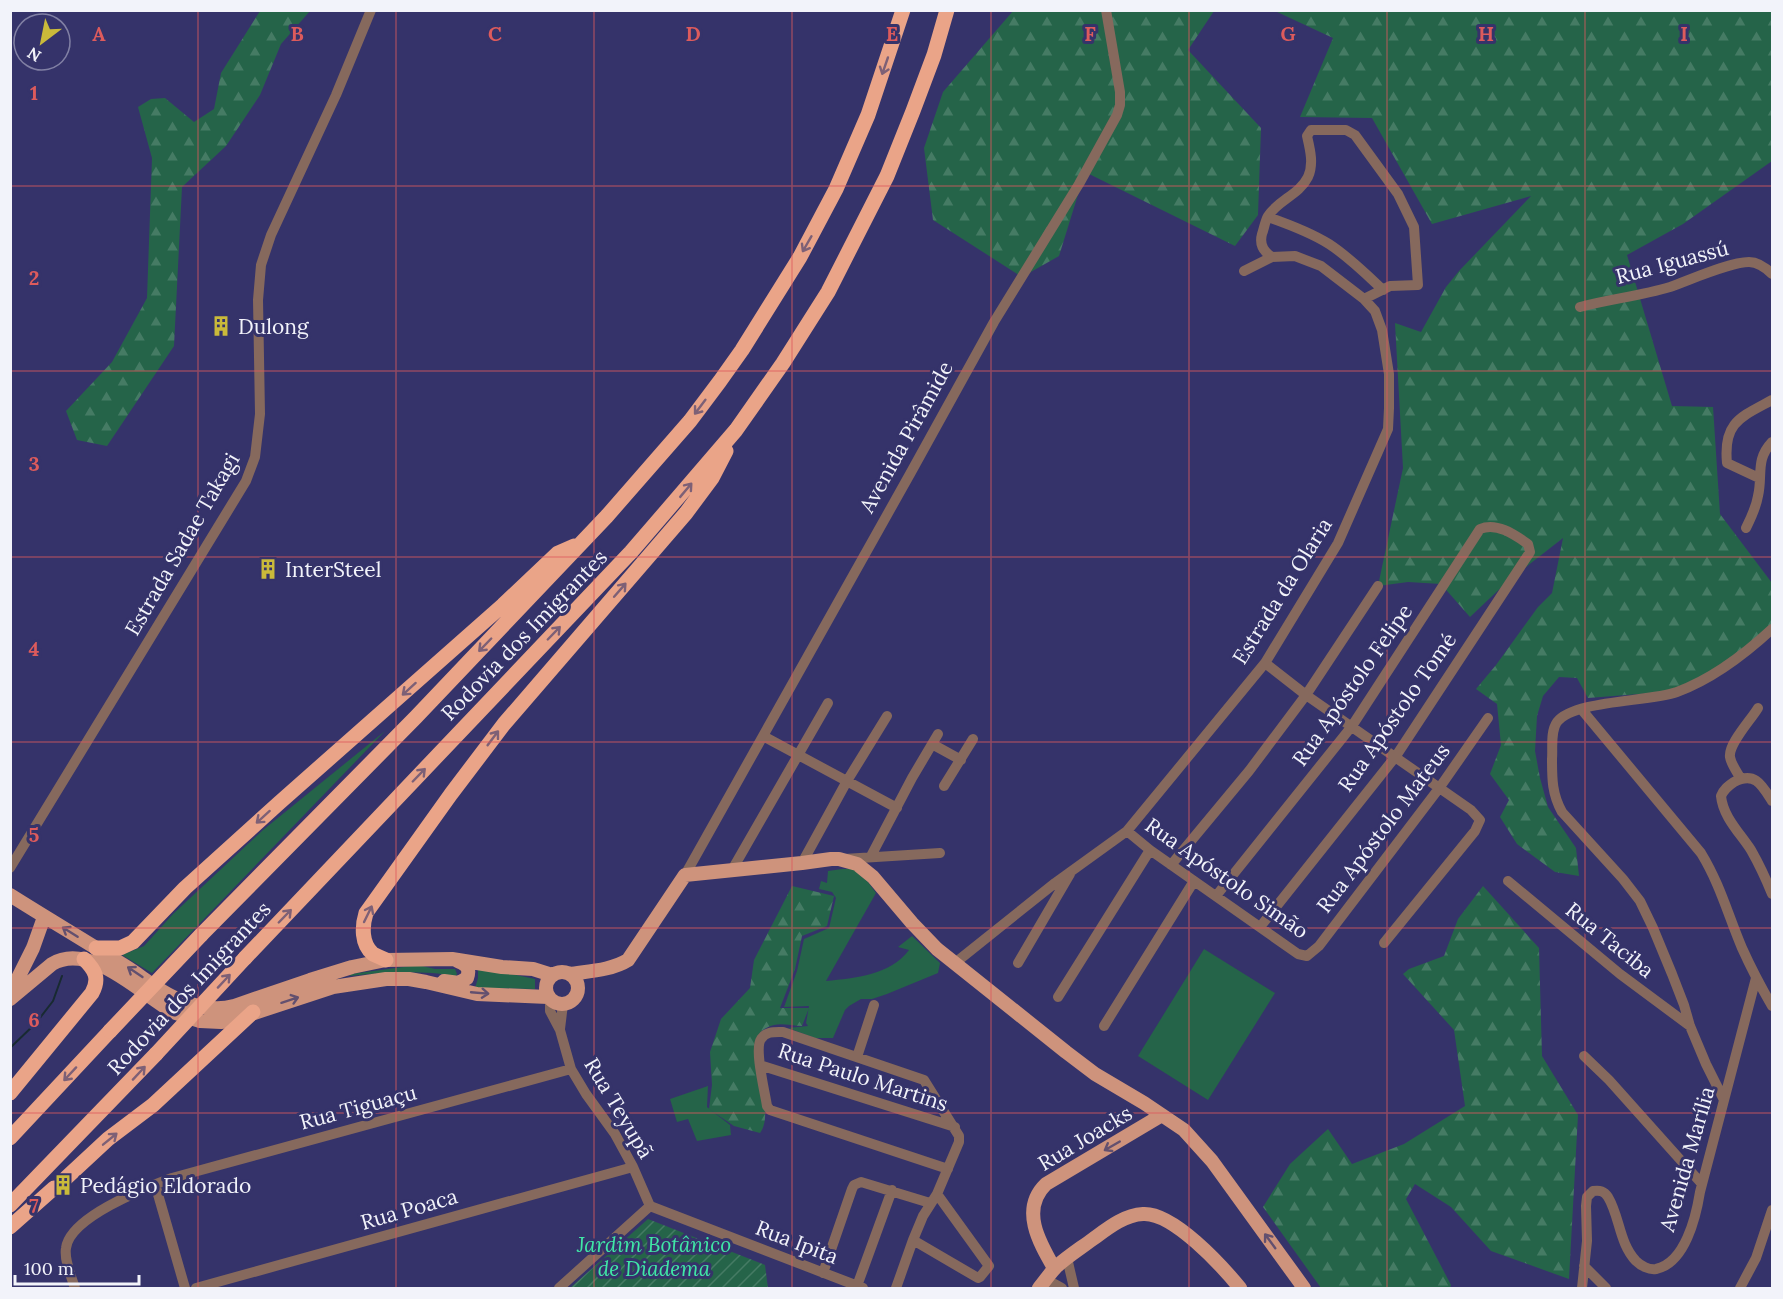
<svg xmlns="http://www.w3.org/2000/svg" width="1783" height="1299" font-family="Lora,serif">
<style>
.grass{fill:#256449}
.forest{fill:url(#forest-firs)}
.garden{fill:url(#garden-furrows)}
.lines{fill:none;stroke-linecap:round;stroke-linejoin:round}
.stream{stroke:#182a31;stroke-width:2}
.minor{stroke:#86695d;stroke-width:10}
.major{stroke:#ce937c;stroke-width:14}
.highway{stroke:#eaa488;stroke-width:15}
.highway-bridge{stroke:#eaa488;stroke-width:15}
.oneway{stroke:#7d6076}
.oneway2{stroke:#63506f}
.grid{fill:none;stroke:#dd5b5c;stroke-width:1.5;stroke-opacity:0.55}
.labels{text-anchor:middle;dominant-baseline:central;stroke-width:6;stroke-linejoin:round;paint-order:stroke}
.street-label{font-size:21px;fill:#f2f3fa;stroke:#35336a}
.poi-label{font-size:21px;fill:#f2f3fa;stroke:#35336a;text-anchor:start}
.park-label{font-size:21px;font-style:italic;fill:#40e7a6;stroke:#35336a}
.grid-label{font-size:20px;text-anchor:middle;font-weight:bold;fill:#dd5b5c;stroke:#35336a;stroke-width:6;stroke-linejoin:round;paint-order:stroke}
</style>
<defs>
<pattern id="forest-firs" width="22" height="20" patternUnits="userSpaceOnUse" patternTransform="scale(1.5)"><rect width="22" height="20" fill="#256449"/><path d="M5 1l3.5 6h-7zM16 11l3.5 6h-7z" fill="#457b64"/></pattern>
<pattern id="garden-furrows" width="10" height="10" patternUnits="userSpaceOnUse" patternTransform="scale(1.5)"><rect width="10" height="10" fill="#256449"/><path d="M-1 1l2-2M0 10L10 0M9 11l2-2" fill="none" stroke="#457b64"/></pattern>
</defs>
<rect width="100%" height="100%" fill="#35336a"/>
<path class="grass" d="M385,731L152,973L122,955L144,946L173,914L263,830Z
M842,869H853L868,882L876,893L826,981C856,978 890,975 909,950L898,947L912,936L940,963L938,973L887,994L872,999H861L849,1006L845,1010L833,1038H815L788,1028L808,1026L806,1023L809,1006L784,1007L797,971L804,939L829,928L836,898L832,892L819,889L821,881L827,883L828,871Z
M1204,949L1275,993L1208,1100L1138,1056Z
M418,965L435,969H455L457,974L455,977C447,976 440,973 432,973C405,971 377,973 350,976L351,974Z
M478,967L535,979V989L475,988L478,978Z
M708,1086L707,1107L730,1125L731,1135L697,1141L688,1119L677,1122L670,1099Z"/>
<path class="forest" d="M260,11H310L281,44L260,95L226,146L182,187L174,346L107,446L77,440L66,411L112,362L147,298L152,158L138,107L151,99L165,98L194,122L214,109L221,73Z
M1013,11H1214L1188,50L1261,128L1258,215L1235,246L1085,172L1059,256L1022,277L933,220L924,148L943,92Z
M1275,11H1772V161L1683,224L1627,255L1672,406L1713,407L1720,514L1772,583V625L1749,648L1678,691L1588,698L1577,678L1559,677L1543,696L1537,716L1535,751L1540,778L1548,807L1576,848L1579,876L1555,872L1517,844L1500,817L1509,800L1490,774L1501,745L1497,704L1476,689L1496,665L1538,607L1552,593L1563,538L1508,581L1470,617L1441,584L1408,582L1378,586L1403,468L1395,323L1421,332L1446,287L1459,271L1531,196L1432,224L1372,118L1300,117L1333,38Z
M792,886L834,896L827,926L802,936L795,969L780,1008H809L802,1026C793,1026 782,1023 774,1025C728,1036 781,1105 760,1133L734,1126L709,1109L712,1085L710,1052L721,1019L750,988L754,960Z
M1483,886L1539,948L1542,1056L1578,1115L1569,1279L1491,1251L1451,1207L1415,1184L1406,1199L1451,1285L1450,1288H1321L1263,1207L1290,1164L1328,1129L1352,1164L1404,1144L1465,1106L1454,1030L1403,974L1409,969L1444,956L1458,919Z"/>
<path class="garden" d="M648,1219L765,1265L768,1288H570Z"/>
<g class="lines">
<path class="stream" d="M10,1048L36,1023L53,1001L62,976"/>
<path class="minor" d="M1268,217C1288,224 1310,232 1329,244C1349,257 1366,274 1383,290
M1272,257C1264,252 1259,245 1262,234C1264,229 1265,221 1268,216C1278,200 1299,195 1308,177C1314,164 1310,149 1307,136L1311,130H1346L1355,135L1398,194L1414,227L1418,285L1390,286L1364,299
M1580,307C1610,299 1640,296 1670,287C1690,280 1730,262 1749,262C1758,262 1766,268 1772,274
M1759,478L1727,463C1723,422 1741,417 1772,400
M1746,528C1751,518 1756,508 1758,496C1763,475 1755,460 1772,442
M1265,663L1306,695L1471,810L1480,820L1475,831L1384,943
M1582,710L1701,853C1720,884 1728,915 1742,948C1751,968 1761,987 1772,1006
M763,736L897,808
M932,744L961,760
M1741,779C1737,772 1731,764 1730,757C1728,744 1751,720 1758,708
M944,786L973,739
M1772,801C1762,785 1755,771 1734,782C1728,786 1724,789 1721,796C1723,817 1740,833 1751,850C1759,864 1766,879 1772,894
M1127,831L1150,850L1298,954L1307,956L1319,946L1440,787L1488,718
M871,856L912,778L938,734
M844,859L940,853
M802,863L847,781L887,716
M1171,865L1249,771L1306,695L1378,586
M10,868L246,481L255,457L260,414L258,300L261,265L271,235L336,95L371,10
M732,870L828,703
M685,875L910,474L994,322L1079,184L1117,115L1120,105V92L1106,10
M1508,881L1620,974L1690,1026
M1216,896L1352,726L1480,529C1497,522 1515,535 1528,544L1530,552L1396,756L1260,927
M955,963L1055,883L1127,831L1265,663L1338,543L1388,429L1389,408V374L1382,330L1375,311L1364,299L1321,266L1295,256L1272,257L1244,271
M1018,963L1070,874
M1058,997L1150,850
M550,1001V1011L560,1030L571,1069L586,1094L615,1134L633,1167L650,1206
M1104,1026L1194,881
M560,1029L563,1004
M1584,1056L1609,1080L1702,1184
M857,1057L874,1005
M760,1065L955,1127
M1724,1100L1706,1064L1690,1026L1684,1005L1672,974L1653,928L1640,901L1623,879L1562,812C1552,794 1552,779 1552,759C1553,748 1550,732 1557,722C1574,700 1649,702 1677,692C1712,679 1745,654 1772,629
M155,1184L185,1288
M650,1206L863,1288
M913,1240L978,1278L980,1277L989,1266L937,1194
M1067,1258L1074,1288
M1584,1266L1606,1288
M823,1273L852,1189L854,1185L861,1182L930,1203
M1045,1281L1053,1283L1062,1288
M857,1286L892,1190
M75,1288C71,1276 64,1260 66,1248C70,1217 145,1188 172,1178L571,1069
M196,1288L633,1167
M559,1288L650,1206
M896,1288L913,1240L923,1216L937,1194L959,1142V1136L924,1080L783,1032C775,1032 766,1031 761,1039C754,1049 765,1092 767,1106L770,1110L948,1169
M1582,1288L1587,1241L1586,1206L1587,1197L1593,1191C1600,1190 1604,1191 1608,1197C1620,1217 1619,1243 1636,1261C1641,1266 1649,1270 1656,1269C1685,1263 1696,1217 1700,1192L1756,978
M1740,1288L1756,1258L1772,1210"/>
<path class="major" d="M10,895C48,919 87,942 125,966C143,977 159,992 180,1000C197,1007 216,1011 234,1006L310,980L352,967L386,960L452,959L502,967L533,969L552,975
M546 988a16 16 0 1 1 32 0a16 16 0 1 1-32 0Z
M570,974C590,971 612,970 628,960L685,875L802,863L831,859H839L857,864L873,877L912,923L937,949L1066,1052L1095,1074L1144,1103L1184,1130L1212,1161L1304,1288
M444,981L459,983L467,978C471,967 465,964 456,960
M10,994L33,948L44,917
M10,999L52,964C90,941 141,994 173,1012L200,1021L221,1022L230,1021L333,987L386,979H409L426,982L477,994L548,997
M1054,1268C1039,1242 1020,1209 1046,1184L1162,1115
M1039,1288C1045,1281 1050,1273 1056,1267C1068,1256 1081,1248 1093,1239C1108,1228 1124,1215 1143,1214C1173,1212 1222,1266 1240,1288"/>
<path class="highway" d="M201,935L416,717L607,516L690,421L720,381L742,350L800,257L836,189L868,115L903,10
M96,948H120L133,942L185,888L279,803L503,605L558,553L574,546
M245,958L631,552L736,430L783,363L828,292L887,176L913,111L934,55L947,10
M386,960C382,958 377,956 373,954C361,944 362,926 366,913L451,794L504,724L686,513L712,478L726,451
M10,1093L92,993C100,978 95,970 84,959
M10,1138L110,1031
M66,1178L108,1139L153,1105L253,1012
M10,1205L156,1054
M10,1227L54,1188"/>
<path class="highway-bridge" d="M110,1031L201,935
M156,1054L245,958"/>
</g>
<defs><path id="oneway-shaft" d="M-6 0H5M1.5-3L5.5 0L1.5 3" fill="none" stroke-width="1.6" stroke-linecap="round" stroke-linejoin="round" transform="scale(1.5)"/></defs>
<g class="oneway">
<use href="#oneway-shaft" transform="translate(885 66) rotate(109)"/>
<use href="#oneway-shaft" transform="translate(807 244) rotate(120)"/>
<use href="#oneway-shaft" transform="translate(700 407) rotate(127)"/>
<use href="#oneway-shaft" transform="translate(686 490) rotate(-50)"/>
<use href="#oneway-shaft" transform="translate(620 590) rotate(-49)"/>
<use href="#oneway-shaft" transform="translate(554 633) rotate(-46)"/>
<use href="#oneway-shaft" transform="translate(485 645) rotate(134)"/>
<use href="#oneway-shaft" transform="translate(409 689) rotate(138)"/>
<use href="#oneway-shaft" transform="translate(493 738) rotate(-53)"/>
<use href="#oneway-shaft" transform="translate(419 775) rotate(-46)"/>
<use href="#oneway-shaft" transform="translate(263 817) rotate(138)"/>
<use href="#oneway-shaft" transform="translate(368 914) rotate(-64)"/>
<use href="#oneway-shaft" transform="translate(285 916) rotate(-46)"/>
<use href="#oneway-shaft" transform="translate(224 981) rotate(-47)"/>
<use href="#oneway-shaft" transform="translate(139 1073) rotate(-47)"/>
<use href="#oneway-shaft" transform="translate(70 1074) rotate(133)"/>
<use href="#oneway-shaft" transform="translate(110 1139) rotate(-39)"/>
</g>
<g class="oneway2">
<use href="#oneway-shaft" transform="translate(70 932) rotate(-148)"/>
<use href="#oneway-shaft" transform="translate(135 972) rotate(-146)"/>
<use href="#oneway-shaft" transform="translate(480 993) rotate(5)"/>
<use href="#oneway-shaft" transform="translate(290 1000) rotate(-18)"/>
<use href="#oneway-shaft" transform="translate(1112 1146) rotate(150)"/>
<use href="#oneway-shaft" transform="translate(1270 1241) rotate(-126)"/>
</g>
<path class="grid" d="M198,10V1288M396,10V1288M594,10V1288M792,10V1288M991,10V1288M1189,10V1288M1387,10V1288M1585,10V1288M10,186H1772M10,371H1772M10,557H1772M10,742H1772M10,928H1772M10,1113H1772"/>
<defs>
<g id="building-bare" transform="scale(1.62)"><path d="M-4-6H4V6H1V3H-1V6H-4ZM-2.5-4.3h1.7v1.8h-1.7ZM.8-4.3h1.7v1.8H.8ZM-2.5-1h1.7V.8h-1.7ZM.8-1h1.7V.8H.8Z" fill="#caba3a" stroke="#35336a" stroke-width="2.5" paint-order="stroke"/></g>
</defs>
<g fill-rule="evenodd">
<use href="#building-bare" x="221" y="326"/>
<use href="#building-bare" x="268" y="569"/>
<use href="#building-bare" x="63" y="1185"/>
</g>
<g class="labels">
<g class="street-label">
<text transform="translate(1672 262) rotate(-15)">Rua Iguassú</text>
<text transform="translate(906 437) rotate(-61)">Avenida Pirâmide</text>
<text transform="translate(182 544) rotate(-60)">Estrada Sadae Takagi</text>
<text transform="translate(1282 591) rotate(-58)">Estrada da Olaria</text>
<text transform="translate(524 635) rotate(-46)">Rodovia dos Imigrantes</text>
<text transform="translate(1352 685) rotate(-55)">Rua Apóstolo Felipe</text>
<text transform="translate(1397 712) rotate(-55)">Rua Apóstolo Tomé</text>
<text transform="translate(1383 828) rotate(-53)">Rua Apóstolo Mateus</text>
<text transform="translate(1227 878) rotate(35)">Rua Apóstolo Simão</text>
<text transform="translate(1610 940) rotate(39)">Rua Taciba</text>
<text transform="translate(189 988) rotate(-47)">Rodovia dos Imigrantes</text>
<text transform="translate(863 1077) rotate(18)">Rua Paulo Martins</text>
<text transform="translate(358 1107) rotate(-15)">Rua Tiguaçu</text>
<text transform="translate(619 1108) rotate(59)">Rua Teyupã</text>
<text transform="translate(1085 1138) rotate(-31)">Rua Joacks</text>
<text transform="translate(1687 1159) rotate(-74)">Avenida Marília</text>
<text transform="translate(409 1209) rotate(-16)">Rua Poaca</text>
<text transform="translate(797 1242) rotate(21)">Rua Ipita</text>
</g>
<g class="poi-label">
<text x="238" y="326">Dulong</text>
<text x="285" y="569">InterSteel</text>
<text x="80" y="1185">Pedágio Eldorado</text>
</g>
<g class="park-label">
<text x="654" y="1244">Jardim Botânico<tspan x="654" dy="24">de Diadema</tspan></text>
</g>
</g>
<g class="grid-label">
<text x="99" y="41">A</text>
<text x="297" y="41">B</text>
<text x="495" y="41">C</text>
<text x="693" y="41">D</text>
<text x="892" y="41">E</text>
<text x="1090" y="41">F</text>
<text x="1288" y="41">G</text>
<text x="1486" y="41">H</text>
<text x="1684" y="41">I</text>
<text x="34" y="100">1</text>
<text x="34" y="285">2</text>
<text x="34" y="471">3</text>
<text x="34" y="656">4</text>
<text x="34" y="842">5</text>
<text x="34" y="1027">6</text>
<text x="34" y="1213">7</text>
</g>
<rect width="1783" height="1299" fill="none" stroke="#f2f3fa" stroke-width="24"/>
<g transform="translate(42 42) rotate(212)"><circle r="28" fill="#35336a" stroke="#8180a4" stroke-width="1.5"/>
<path d="M0-4.5L10 22L0 15L-10 22Z" fill="#caba3a"/>
<text y="-9" font-size="16" font-weight="bold" text-anchor="middle" fill="#f2f3fa">N</text>
</g>
<path d="M15 1275v9h124v-9" fill="none" stroke="#f2f3fa" stroke-width="3"/>
<text x="24" y="1275" font-size="18" fill="#f2f3fa" stroke="#35336a" stroke-width="4.5" paint-order="stroke">100 m</text>
</svg>
